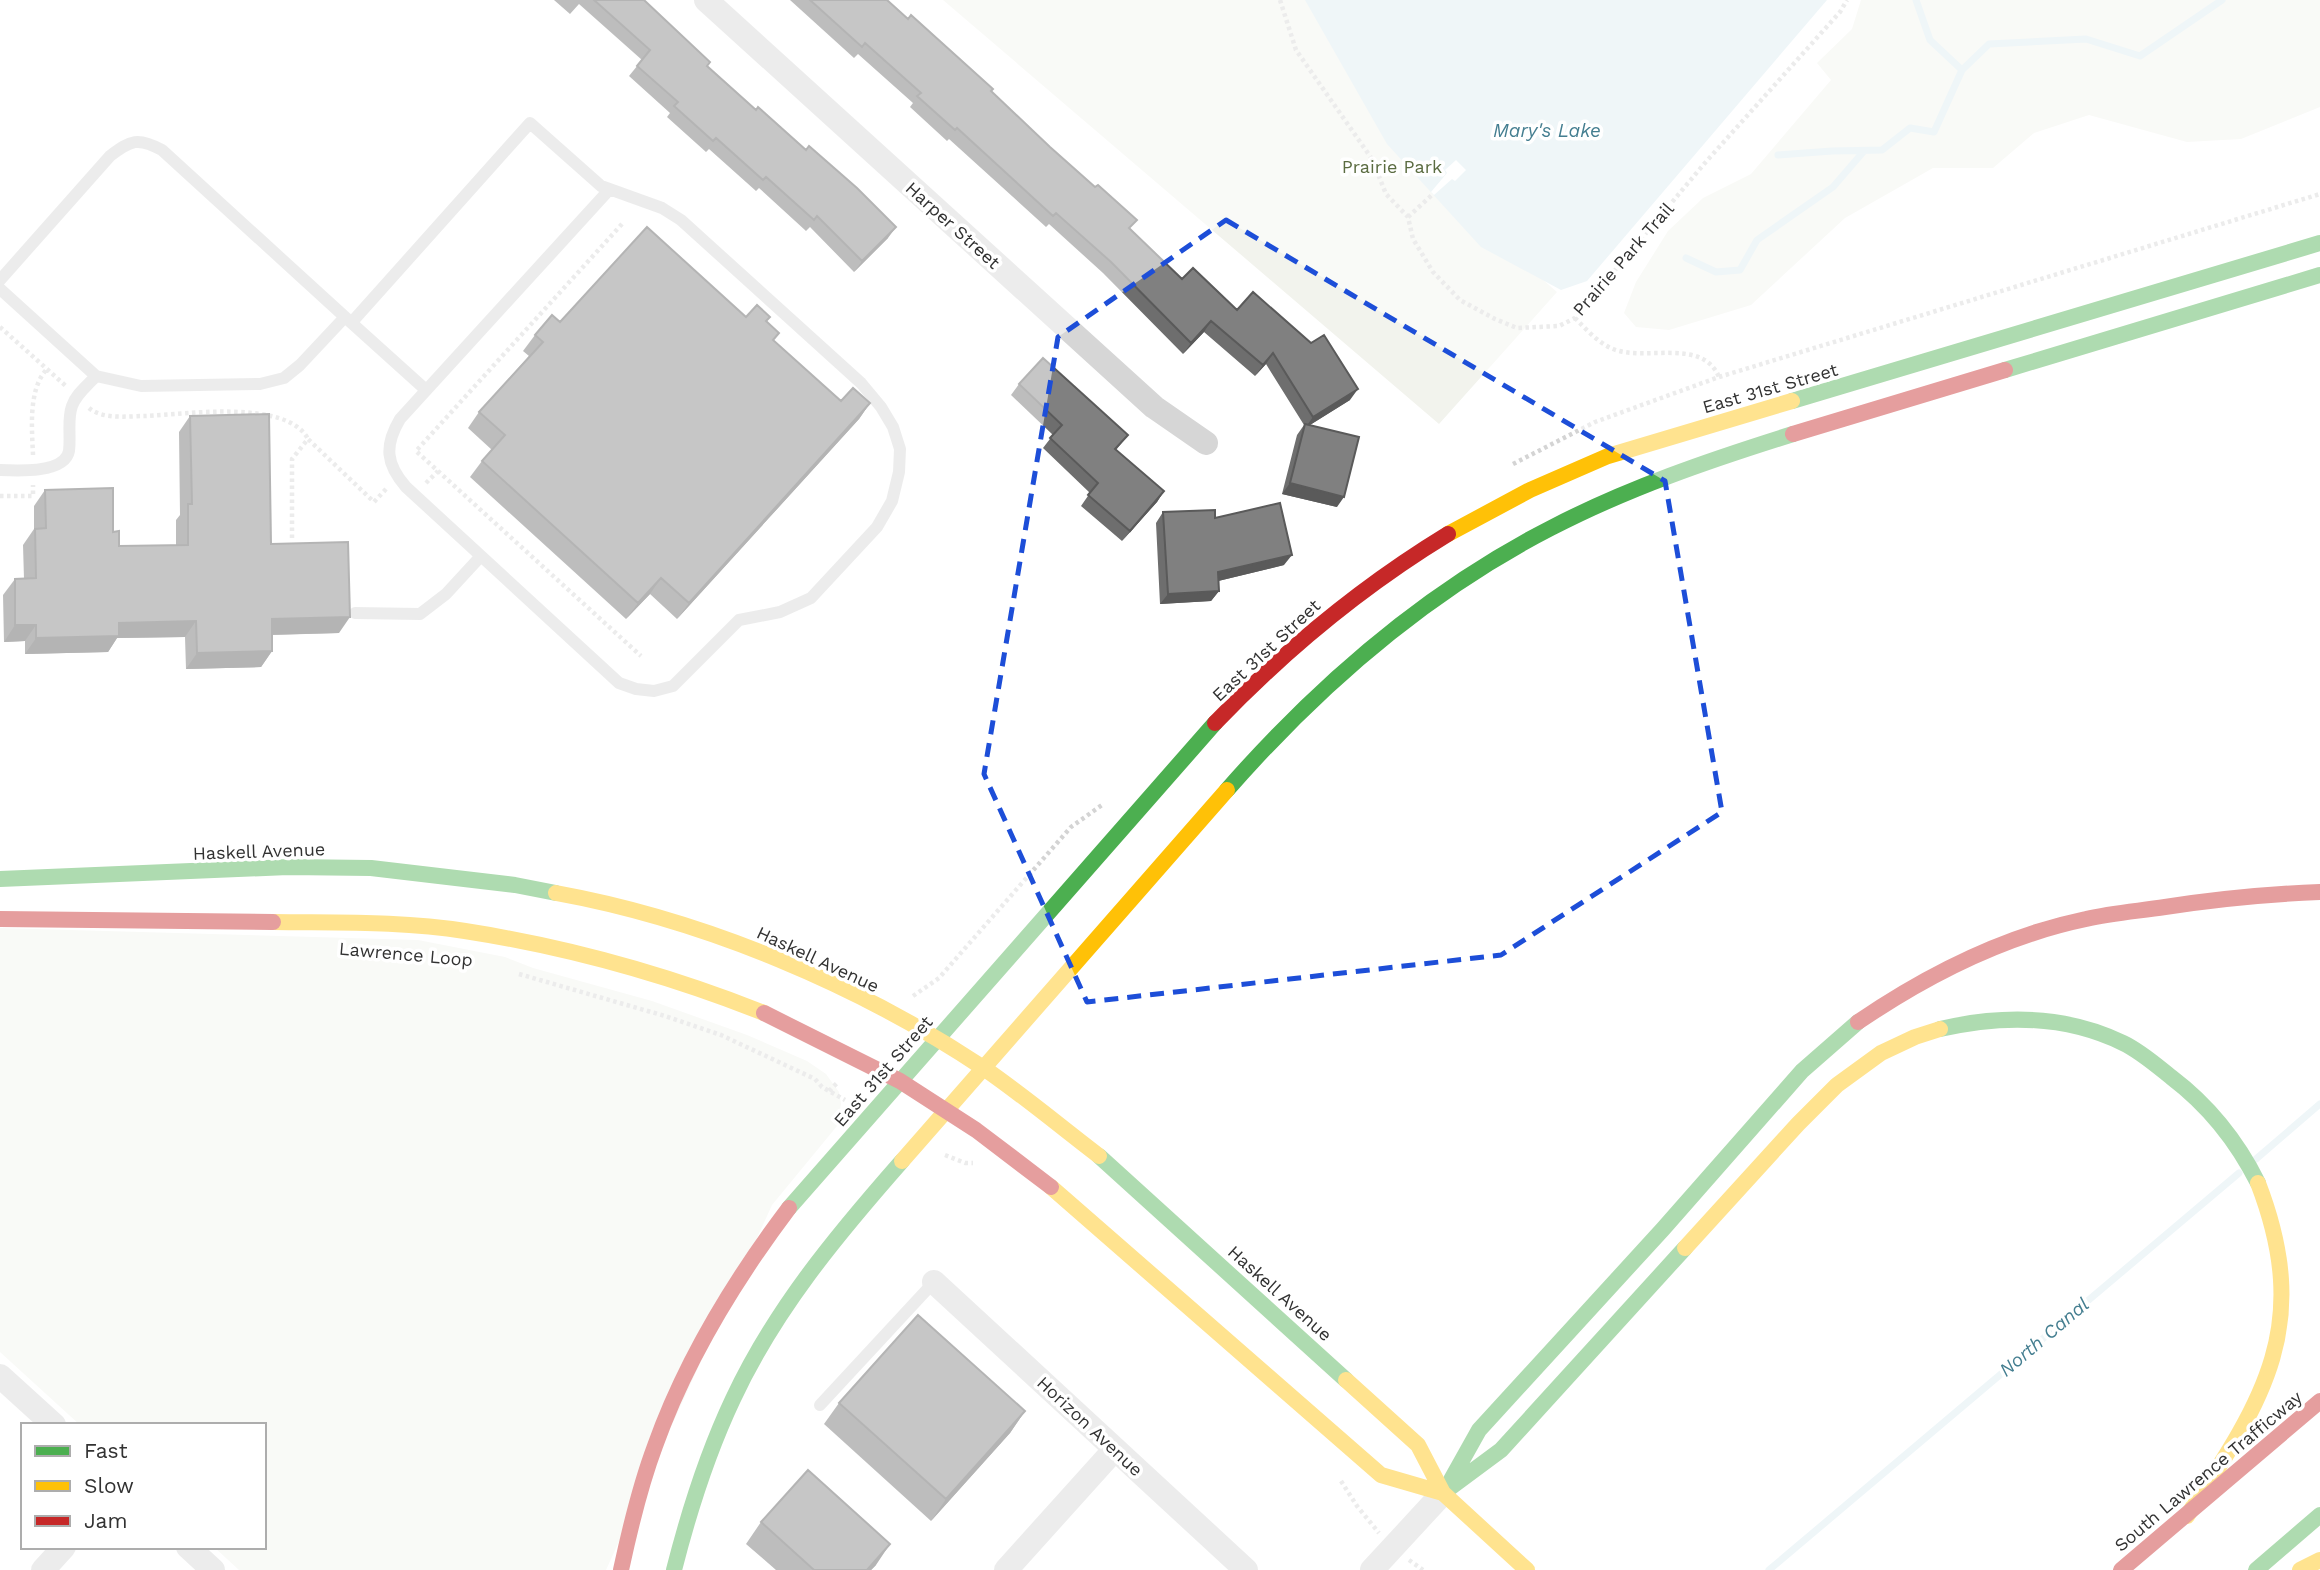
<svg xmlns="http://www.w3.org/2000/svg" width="2320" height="1570" font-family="'Work Sans',sans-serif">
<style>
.green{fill:#f2f3ed}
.water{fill:#dbebf0}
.pier{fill:#fff}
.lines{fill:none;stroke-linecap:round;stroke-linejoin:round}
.stream{stroke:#dbebf0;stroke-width:7}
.path{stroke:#d4d4d4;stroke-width:4.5;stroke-dasharray:3.5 3.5;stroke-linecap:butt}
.lane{stroke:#d6d6d6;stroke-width:12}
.street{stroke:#d6d6d6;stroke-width:24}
.fast{stroke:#4caf50;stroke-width:16}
.slow{stroke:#ffc107;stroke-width:16}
.jam{stroke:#c62828;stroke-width:16}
.wall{fill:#6e6e6e}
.shaded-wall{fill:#5a5a5a}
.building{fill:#808080;stroke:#5a5a5a;stroke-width:2}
.marked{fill:none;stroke:#1d4ed8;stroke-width:5;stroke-dasharray:14 9;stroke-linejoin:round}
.labels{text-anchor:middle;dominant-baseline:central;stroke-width:7;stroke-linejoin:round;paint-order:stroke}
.park-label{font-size:18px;fill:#5b6c41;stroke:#fff}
.street-label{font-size:18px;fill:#323232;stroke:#fff}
.water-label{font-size:19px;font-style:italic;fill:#447e90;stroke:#fff}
</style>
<rect width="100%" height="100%" fill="#fff"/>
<path class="green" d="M943,0H1763L1526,265L1557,292L1439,424Z
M1861,0H2320V107L2241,139L2187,142L2089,115L2034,133L1993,168H1933L1845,218L1751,305L1669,330L1636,327L1624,313L1636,282L1668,231L1703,198L1751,174L1831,80L1817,63L1852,29Z
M0,928L418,940L505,957L533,968L652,1001L747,1035L807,1061L826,1074L839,1092L841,1104L837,1126L772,1205L606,1570H239L214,1547H264V1425H80L0,1352Z"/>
<path class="water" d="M1305,0H1827L1587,281L1561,290L1481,247L1387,144Z"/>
<path class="pier" d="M1456,160L1466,170L1455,181L1452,179L1434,195L1431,192L1447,173L1445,170Z"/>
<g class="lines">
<path class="stream" d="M1916,0L1930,40L1962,70
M1778,155L1832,151L1882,150L1910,128L1934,132L1962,70L1989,44L2086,39L2140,56L2222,0
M1686,258L1716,272L1740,270L1757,240L1833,187L1864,151
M2256,1159L2320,1104
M1769,1570L2239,1173"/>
<path class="path" d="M1280,0L1296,50L1372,159L1386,194L1408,217L1413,239L1433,272L1460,300L1495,319L1517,328L1559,326L1575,318L1704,164L1840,12L1847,0
M1408,217L1433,194
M622,224L416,451L641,656
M1575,318C1586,329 1598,343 1613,349C1645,362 1702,337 1719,377
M0,327L67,387
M89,408C103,420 129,416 146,416C186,414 287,399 308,439
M33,455C32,429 28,391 46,370
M1513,464L1595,422L1719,377L2320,194
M426,483L438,471
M0,496H33V485
M292,538V459L308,439L374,502L387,488
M519,974L665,1016L721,1035L815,1079L822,1087L845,1100
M913,996L939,978L1071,827L1102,805
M829,1091L838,1082
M945,1155L965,1163H973
M1341,1481L1357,1506L1379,1533
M1409,1560L1423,1570"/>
<path class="lane" d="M0,280L110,156C131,140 138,137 162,150L345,317L300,365L284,378L260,384L141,386L96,376L0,289
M345,317L426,390
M352,322L530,123L601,186L662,208L681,220L861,383L881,407L893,427L900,449L899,472L892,501L877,527L811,598L780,612L739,620L673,686L654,691L636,689L619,683L406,487C386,464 384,446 400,419L609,190
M0,470C19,471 65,473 69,451C71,436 67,420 72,406C76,394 87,386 96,376
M355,613L420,614L446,594L481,556
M820,1405L934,1282"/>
<path class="street" d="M706,0L1154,407L1206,443
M934,1282L1246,1570
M0,1376L54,1425
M188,1547L213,1570
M43,1570L64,1547
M1006,1570L1115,1449
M1372,1570L1443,1493"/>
<path class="fast" d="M2005,370L2320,275
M1792,401L2320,243
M1227,790C1319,685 1426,592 1551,528C1628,488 1710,460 1793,434
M0,879L288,867L371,868L515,885L556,893
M1940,1029C2001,1015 2066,1015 2123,1043C2140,1051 2156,1065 2171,1077C2208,1105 2237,1141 2258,1183
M1099,1156L1346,1380
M789,1208L1215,723
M1451,1480L1479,1430L1663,1229L1802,1071L1858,1022
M1443,1493L1501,1450L1685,1248
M674,1570C689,1511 707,1454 733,1399C775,1309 837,1235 902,1161
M2256,1570L2320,1515"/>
<path class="slow" d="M1448,534L1530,490L1608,456L1792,401
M556,893C705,920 859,985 985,1069C1024,1096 1061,1127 1099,1156
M273,922C337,923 402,921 465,931C568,947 668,975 764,1013
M902,1161L1227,790
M1051,1187L1381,1475L1443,1493
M1685,1248L1798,1124L1837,1085L1881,1053L1915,1037L1940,1029
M1346,1380L1418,1445L1443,1493L1527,1570
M2187,1516C2264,1399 2313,1326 2258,1183
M2300,1570L2320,1560"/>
<path class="jam" d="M1793,434L2005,370
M1215,723C1285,650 1361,587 1448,534
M0,919L273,922
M764,1013L900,1081L976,1130L1051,1187
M1858,1022C1927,975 2004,936 2086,919C2112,913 2139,911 2165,907C2217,899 2268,894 2320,892
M621,1570C630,1528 640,1486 655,1446C686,1359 734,1281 789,1208
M2121,1570L2320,1401"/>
</g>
<path class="wall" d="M554,0H644L710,62L707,66L888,238L854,272L810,227L806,231L759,188L756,191L709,149L706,152L667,117L670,113L629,76L642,60L579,4L570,14Z
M790,0H887L991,91L1130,229L1182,279L1237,310L1350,400L1310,425L1337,507L1282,494L1297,435L1304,425L1266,364L1255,376L1204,332L1183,354L1103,273L1049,224L1046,227L949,139L947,141L910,107L913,103L858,54L854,58Z
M746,317H770L766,322L774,341L841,401L870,403L859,419L677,619L650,594L626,619L470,477L482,461L492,450L468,428L479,412L529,356L523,351L535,335L560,322Z
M1019,384L1128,435L1116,450L1164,491L1157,502L1122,541L1081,506L1090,493L1043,448L1053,435L1011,395Z
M190,416L271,544L339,633L272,635V651L261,667L186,669L185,637L117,638L108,652L25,654V641L4,642L3,595L15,579H24L23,545L34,529V506L45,490L113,532L119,546L176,545V520L180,515L179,432Z
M1163,512L1215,518L1284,565L1218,581L1219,591L1211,601L1160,604L1156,523Z
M839,1403L1025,1411L1010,1433L931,1521L824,1424Z
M761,1522L876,1565L871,1570H776L746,1544Z"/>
<path class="shaded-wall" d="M896,227L888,238L854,272L862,261Z
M1211,321L1204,332L1183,354L1191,343Z
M1273,353L1266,364L1255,376L1263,365Z
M1358,389L1350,400L1305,428L1313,417Z
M870,403L859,419L677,619L689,603Z
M1290,483L1344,497L1337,507L1282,494Z
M1164,491L1157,502L1122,541L1130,531Z
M1292,555L1284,565L1210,583L1218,572Z
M661,578L650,594L626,619L638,603Z
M1219,591L1211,601L1160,604L1168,594Z
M350,617L339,633L261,635L272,619Z
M196,621L185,637L117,638L108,652L25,654L36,638L119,623Z
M15,625H36L25,641L4,642Z
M272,651L261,667L186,669L197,653Z
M1025,1411L1010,1433L931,1521L946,1499Z
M890,1544L876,1565L871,1570H867Z"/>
<path class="building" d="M594,0H644L710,62L707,66L756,110L758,107L806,150L809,146L857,188L896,227L862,261L817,216L814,220L766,177L763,180L716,138L713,141L674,106L678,102L637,66L650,50Z
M810,0H887L908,19L911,15L993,89L991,91L1050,147L1095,187L1098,185L1137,220L1129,228L1182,279L1193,268L1237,310L1253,292L1311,343L1324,335L1358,389L1313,417L1273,353L1263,365L1211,321L1191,343L1111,262L1056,213L1053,216L957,128L955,130L917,96L921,93L865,43L862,47Z
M647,227L746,317L757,305L770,317L766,321L779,333L773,340L841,401L853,388L870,403L689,603L661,578L638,603L482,461L505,435L479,412L543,342L535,335L552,315L560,322Z
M1043,358L1128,435L1115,449L1164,491L1130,531L1088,495L1098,483L1050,438L1062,425L1019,384Z
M269,414L271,544L348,542L350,617L272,619V651L197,653L196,621L119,623V636L36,638V625H15V579L36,578L35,529L46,528L45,490L113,488V532L119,531V546L188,545V504H192L190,416Z
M1305,424L1359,437L1344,497L1290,483Z
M1280,503L1292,555L1218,572L1219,591L1168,594L1163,512L1215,510V518Z
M918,1315L1025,1411L946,1499L839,1403Z
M808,1470L890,1544L867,1570H814L761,1522Z"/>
<path d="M0 0H2320V1570H0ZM1226,220L1665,481L1722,812L1501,955L1087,1002L984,774L1058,337Z" fill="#fff" fill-opacity=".55" fill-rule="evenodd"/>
<path class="marked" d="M1226,220L1665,481L1722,812L1501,955L1087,1002L984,774L1058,337Z"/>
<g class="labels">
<g class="park-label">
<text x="1392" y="166">Prairie Park</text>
</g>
<g class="street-label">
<text transform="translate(953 225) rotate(42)">Harper Street</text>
<text transform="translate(1623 259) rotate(-49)">Prairie Park Trail</text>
<text transform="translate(1770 388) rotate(-16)">East 31st Street</text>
<text transform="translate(1266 650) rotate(-43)">East 31st Street</text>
<text transform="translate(259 851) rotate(-2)">Haskell Avenue</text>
<text transform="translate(406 954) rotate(5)">Lawrence Loop</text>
<text transform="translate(818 959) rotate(25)">Haskell Avenue</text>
<text transform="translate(883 1071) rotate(-49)">East 31st Street</text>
<text transform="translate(1280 1293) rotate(42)">Haskell Avenue</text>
<text transform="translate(1090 1426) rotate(43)">Horizon Avenue</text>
<text transform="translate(2208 1471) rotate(-40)">South Lawrence Trafficway</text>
</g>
<g class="water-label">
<text x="1547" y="130">Mary's Lake</text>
<text transform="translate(2044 1337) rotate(-40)">North Canal</text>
</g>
</g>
<rect x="21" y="1423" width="245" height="126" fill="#ffffff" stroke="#adadad" stroke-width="2"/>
<rect x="35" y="1446" width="35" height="10" fill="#4caf50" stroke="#adadad" stroke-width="2"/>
<text x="84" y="1458" font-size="21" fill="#323232">Fast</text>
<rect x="35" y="1481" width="35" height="10" fill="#ffc107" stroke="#adadad" stroke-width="2"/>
<text x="84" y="1493" font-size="21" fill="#323232">Slow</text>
<rect x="35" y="1516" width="35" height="10" fill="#c62828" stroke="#adadad" stroke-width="2"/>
<text x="84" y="1528" font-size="21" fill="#323232">Jam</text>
</svg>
